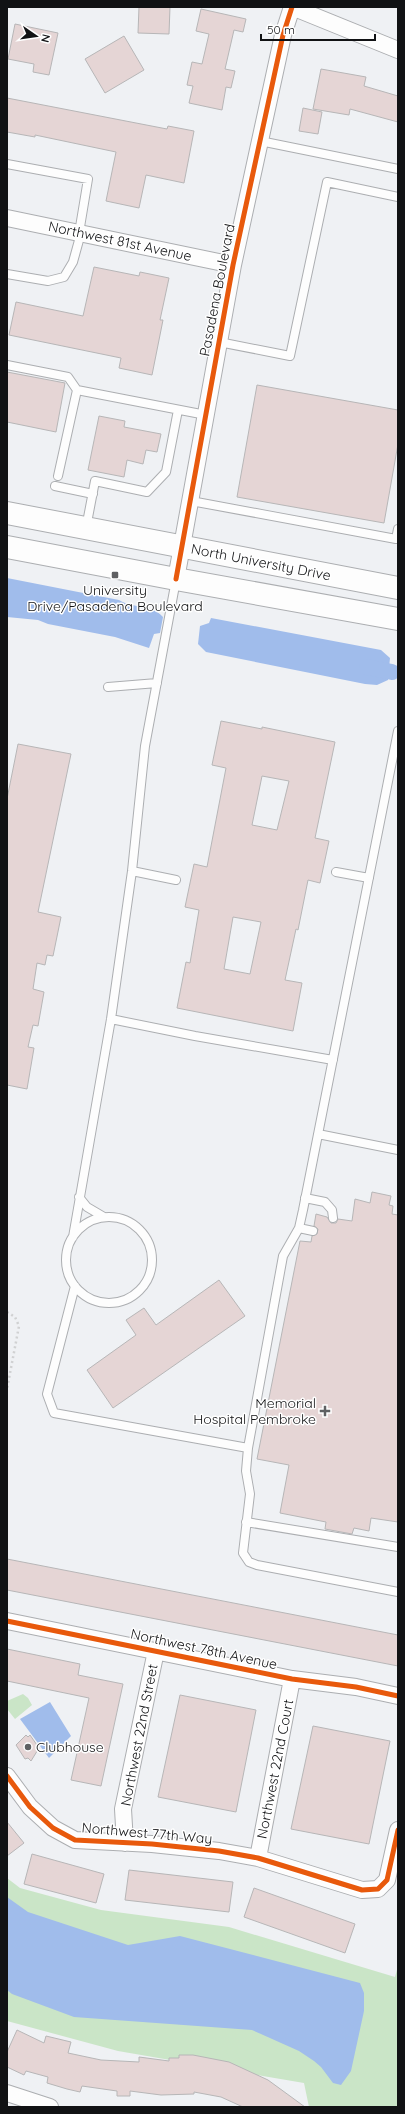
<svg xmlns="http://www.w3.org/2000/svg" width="405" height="2114" font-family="Quicksand,sans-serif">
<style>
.green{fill:#cae5c7}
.water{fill:#a0bceb}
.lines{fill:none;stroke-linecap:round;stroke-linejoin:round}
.canal{stroke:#a0bceb;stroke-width:16}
.building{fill:#e5d5d5;stroke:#b7b6b7;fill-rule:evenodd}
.lane-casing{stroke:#acaeb1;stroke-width:10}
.street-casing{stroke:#acaeb1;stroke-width:18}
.primary-casing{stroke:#acaeb1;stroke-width:24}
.path{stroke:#d0d1d2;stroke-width:2.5;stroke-dasharray:2 3;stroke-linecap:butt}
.lane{stroke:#fdfdfd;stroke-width:8}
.street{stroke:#fdfdfd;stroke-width:16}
.primary{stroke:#fdfdfd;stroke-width:22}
.cycleway-casing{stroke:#fff;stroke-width:8}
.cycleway{stroke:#e8590c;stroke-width:5}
.poi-dot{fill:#5f6062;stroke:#fff;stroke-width:1.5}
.labels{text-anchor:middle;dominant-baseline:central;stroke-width:3;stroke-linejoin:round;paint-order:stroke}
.street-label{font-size:14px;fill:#111214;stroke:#fff}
.poi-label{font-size:14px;fill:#111214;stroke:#fff}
</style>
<rect width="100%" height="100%" fill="#eff1f4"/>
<path class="green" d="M23,1694L28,1698L32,1705L15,1719L7,1709V1701Z
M7,1878L20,1888L101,1910L229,1927L395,1977L398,1966V2107H309L304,2083L118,2051L7,2021Z"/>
<path class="water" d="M7,578L119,600C133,609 150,603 163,617L160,633L154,634L149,648L115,637L48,624L38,620L7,617Z
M211,618L381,650L390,658L388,680L377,685L365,684L206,652L198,644L200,626L209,623Z
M50,1702L71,1736L49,1758L20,1719Z
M7,1897L28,1912L128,1945L180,1936L360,1983L364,1993V2011L351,2071L341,2085L333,2083L321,2067L314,2061L299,2051L252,2030L74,2017L12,1994L7,1990Z"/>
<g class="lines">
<path class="canal" d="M367,667L392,672"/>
</g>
<path class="building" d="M139,7H170L169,34L138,33Z
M201,9L246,19L243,32L234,30L225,69L235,71L231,88L226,87L222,110L189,103L193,86L187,85L192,62L202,64L209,34L196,31Z
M15,24L58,33L49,75L33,72L34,64L8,59Z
M124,36L144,70L105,93L85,59Z
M321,69L366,77L364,86L398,96V122L350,109L349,115L313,109Z
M7,98L167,129L168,126L194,131L184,183L146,175L139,208L106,201L116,152L35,135V137L7,132Z
M303,108L322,112L318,134L299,131Z
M94,267L139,276L140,272L169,278L160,320H163L152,375L119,368L121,358L9,335L16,302L83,316Z
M7,372L65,383L56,432L7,422Z
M257,385L398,410V444L384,523L237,497Z
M99,416L125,421L124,427L161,434L157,452L146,450L143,464L127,460L124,477L88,470Z
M221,721L262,729V727L335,742L315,838L329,841L320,883L308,880L298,930L296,929L285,980L302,983L293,1031L177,1008L186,962L190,963L199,910L185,907L194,864L207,867L226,768L212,765ZM262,776L289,781L277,830L252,825ZM233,917L261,922L250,974L224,969Z
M18,744L71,754L38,912L61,917L53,956L47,955L45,965L37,963L33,989L44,992L38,1026L33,1025L28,1047L34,1048L27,1089L7,1085V799Z
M372,1192L391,1196L389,1205L393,1206L392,1214L398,1215V1522L371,1518L369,1531L354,1528L352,1534L325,1529L326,1522L280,1513L289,1465L257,1459L300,1241L311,1242L312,1236L317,1234L318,1229L314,1226L316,1214L327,1217L331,1223H336L338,1219L352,1221L355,1199L370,1203Z
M219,1280L245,1316L113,1408L87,1370L136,1335L126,1320L144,1308L156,1325Z
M7,1559L398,1635V1666L7,1590Z
M7,1649L80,1664L78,1675L123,1684L101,1786L71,1780L89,1698L7,1681Z
M180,1695L256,1710L236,1812L158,1797Z
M313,1726L390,1741L369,1844L291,1829Z
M26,1735L28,1737L30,1735L39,1748L31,1761L28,1758L25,1759L16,1745Z
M7,1822L24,1843L7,1856Z
M32,1854L104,1874L96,1903L24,1884Z
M129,1870L233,1882L229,1912L125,1900Z
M254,1888L355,1924L345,1953L244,1917Z
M17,2030L44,2043L46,2036L71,2042L68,2053L101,2060L139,2062V2057L169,2061V2058H179V2055H193L229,2062L268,2080L305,2107H243L221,2097L194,2092V2094L161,2095L130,2091V2096H117V2091L82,2086L80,2092L67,2089L47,2083L48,2077L26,2071L24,2075L7,2067V2052Z"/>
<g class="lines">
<g class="lane-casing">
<path id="lane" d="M260,141L398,169
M7,164L88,179L79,233
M7,274L48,281L64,277L73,262L81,233
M219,342L290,356L327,182L398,197
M7,365L68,377L77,390
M58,476L77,390L206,415
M55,486L93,494
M191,501L396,539L398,529
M86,528L95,481L147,492L166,472L178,410
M108,687L157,683
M398,731L303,1210L299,1228L283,1256L248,1448L246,1471L250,1494L243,1553L249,1562L257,1565L398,1592
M132,871L176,880
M336,872L369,878
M111,1019L195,1036L333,1060
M318,1134L398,1150
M79,1197L87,1207L104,1217
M305,1198L325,1202L332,1210L333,1218
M66 1260a43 43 0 1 1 86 0a43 43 0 1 1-86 0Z
M299,1228L313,1231
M73,1237L111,1019L132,871L145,746L176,580
M75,1286L47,1394L54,1413L248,1448
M246,1522L398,1547"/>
</g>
<g class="street-casing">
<path id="street" d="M292,7L398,50
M7,218L233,265
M176,579L233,265L283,35L292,7
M7,1621L292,1679L356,1687L398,1696
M7,1776L30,1807L53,1828L75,1840L152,1844L219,1851L258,1858L362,1890L378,1889L387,1880L398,1830
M125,1843L123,1809L156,1651
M258,1858L292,1679
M7,2093L50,2107"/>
</g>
<g class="primary-casing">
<path id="primary" d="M7,513L398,588
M7,547L176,579L398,619"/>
</g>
<path class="path" d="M7,1312L15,1317L19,1326L7,1389"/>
<use href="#lane" class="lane"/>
<use href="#street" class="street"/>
<use href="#primary" class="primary"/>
<g class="cycleway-casing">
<path id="cycleway" d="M176,579L233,265L283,35L292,7
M7,1621L292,1679L356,1687L398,1696
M7,1776L30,1807L53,1828L75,1840L152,1844L219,1851L258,1858L362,1890L378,1889L387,1880L398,1830"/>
</g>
<use href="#cycleway" class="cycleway"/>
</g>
<g class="poi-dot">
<rect x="111" y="571" width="8" height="8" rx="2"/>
<path d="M323 1405h4v4h4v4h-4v4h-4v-4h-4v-4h4z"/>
<circle cx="28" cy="1747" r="4"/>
</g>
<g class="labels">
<g class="street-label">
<text transform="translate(120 241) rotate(12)">Northwest 81st Avenue</text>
<text transform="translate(217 290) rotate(-79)">Pasadena Boulevard</text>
<text transform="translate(261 562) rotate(11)">North University Drive</text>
<text transform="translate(204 1649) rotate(12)">Northwest 78th Avenue</text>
<text transform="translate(139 1735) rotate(-79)">Northwest 22nd Street</text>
<text transform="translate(275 1769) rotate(-79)">Northwest 22nd Court</text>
<text transform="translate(147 1833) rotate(5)">Northwest 77th Way</text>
</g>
<g class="poi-label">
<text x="115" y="590">University<tspan x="115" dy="16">Drive/Pasadena Boulevard</tspan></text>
<text x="316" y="1403" text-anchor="end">Memorial<tspan x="316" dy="16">Hospital Pembroke</tspan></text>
<text x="36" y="1747" text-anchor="start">Clubhouse</text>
</g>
</g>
<rect width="405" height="2114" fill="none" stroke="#111214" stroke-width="16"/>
<g transform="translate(36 36) rotate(103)" stroke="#ffffff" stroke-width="3" paint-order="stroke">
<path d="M0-3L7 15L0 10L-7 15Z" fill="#111214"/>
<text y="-6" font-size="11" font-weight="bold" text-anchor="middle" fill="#111214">N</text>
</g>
<path d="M261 34v6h114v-6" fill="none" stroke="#111214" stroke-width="2"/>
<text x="267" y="34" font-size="12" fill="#111214" stroke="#ffffff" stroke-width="3" paint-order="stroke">50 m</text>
</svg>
